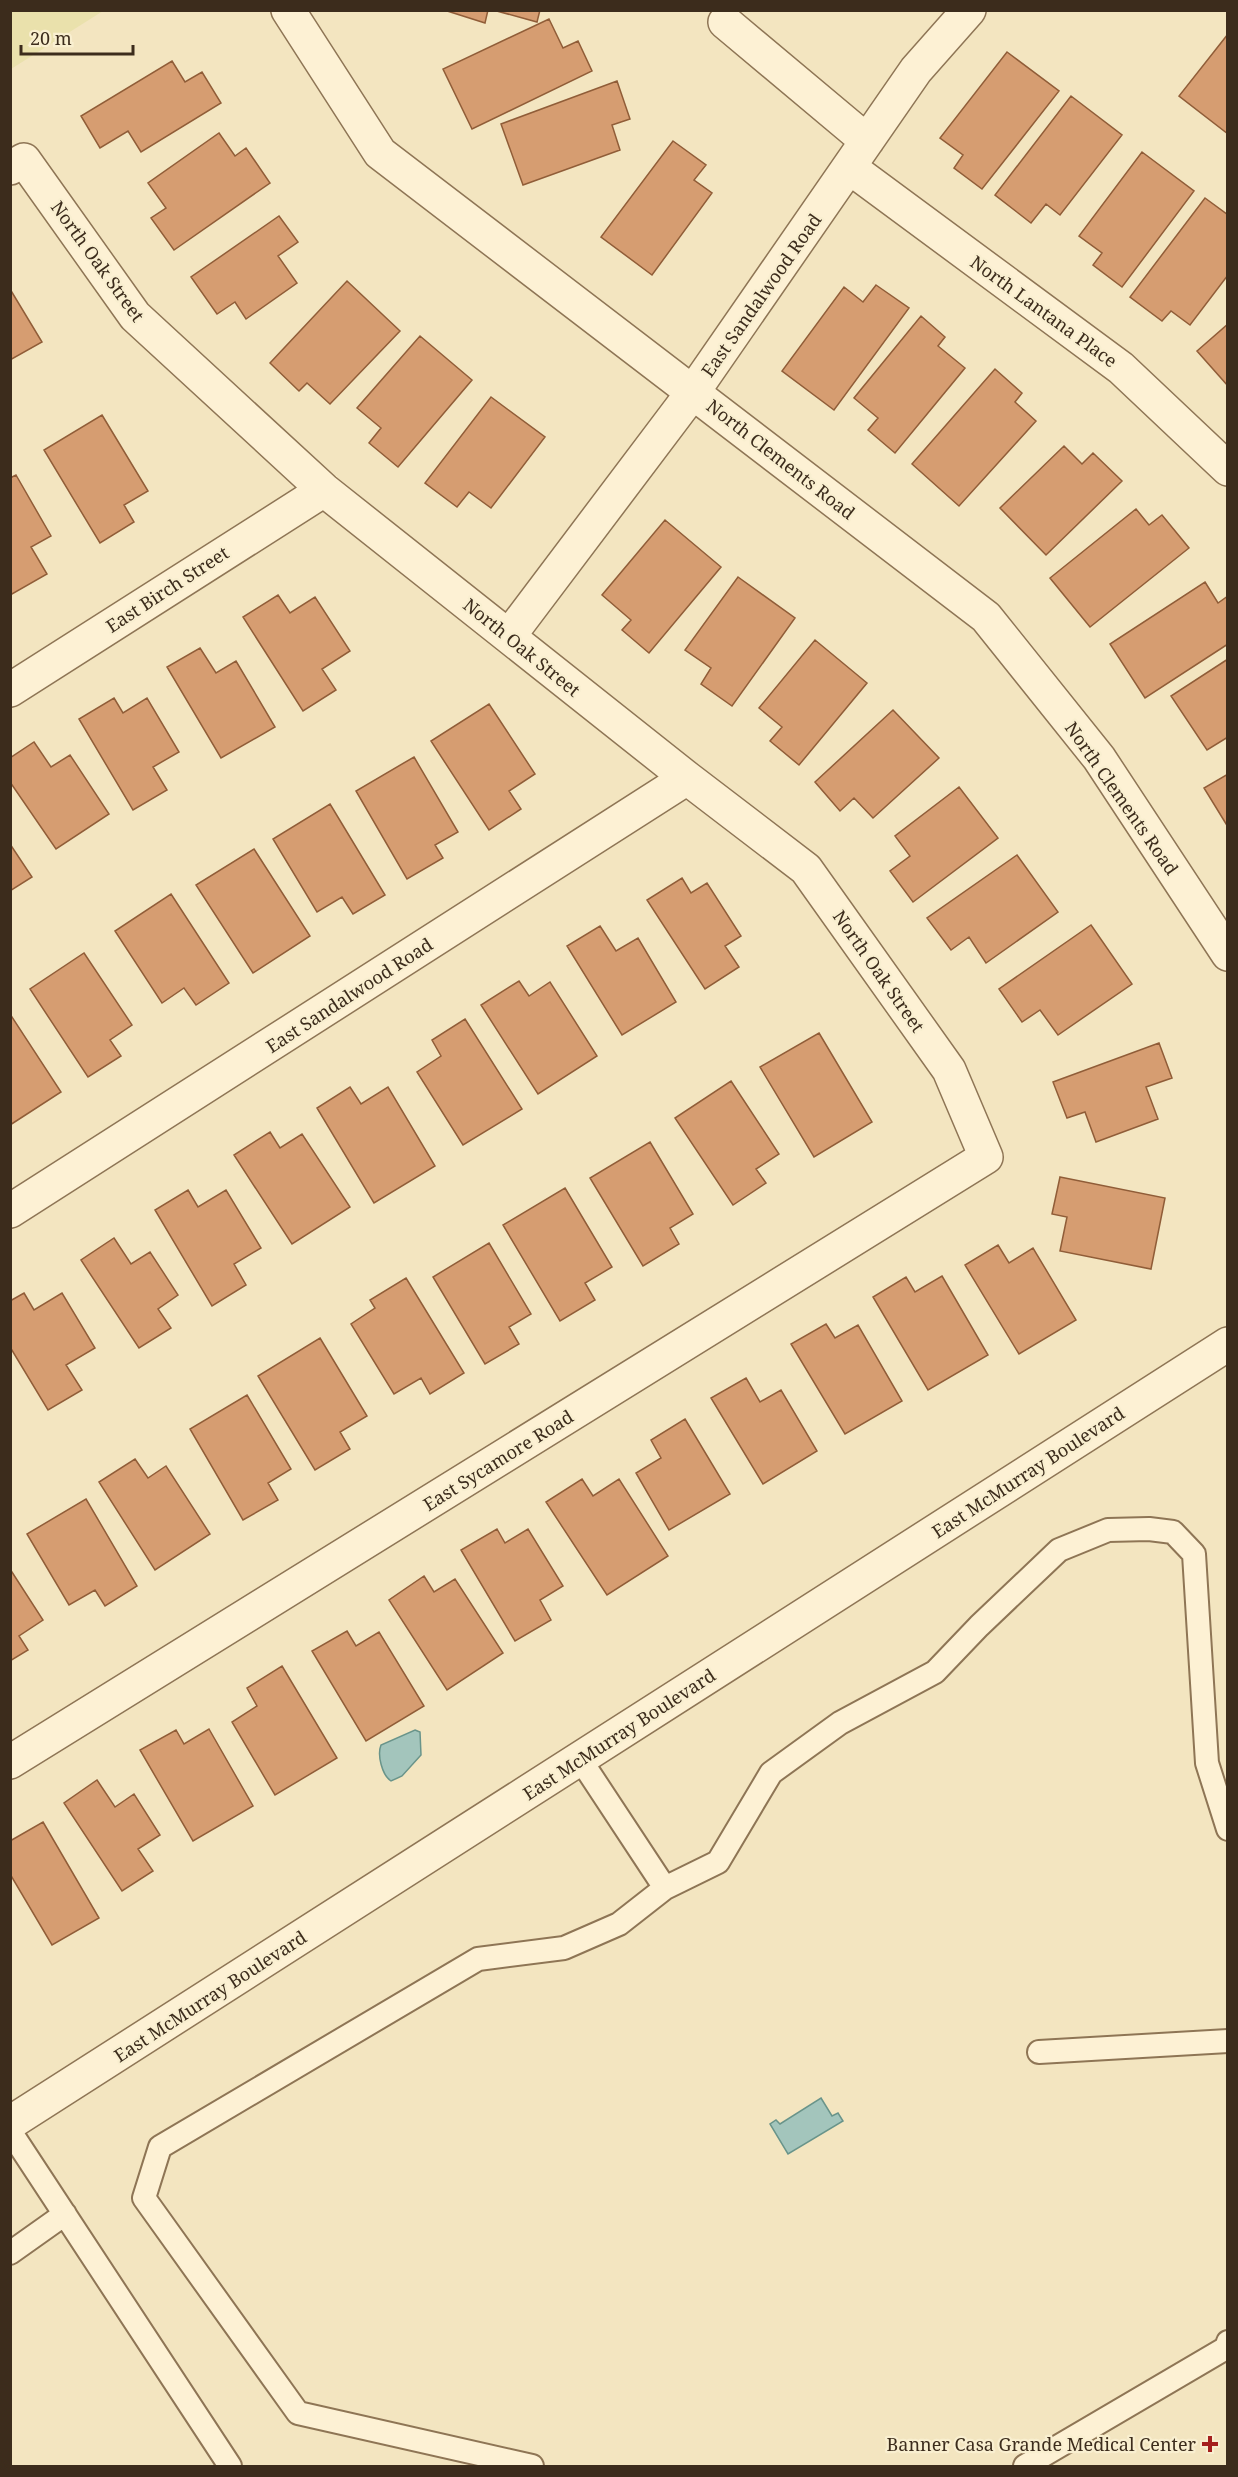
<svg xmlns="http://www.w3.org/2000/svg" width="1238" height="2477" font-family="'Noto Serif',serif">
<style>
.farmland{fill:#eae1ac}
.water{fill:#a3c5bc;stroke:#69948a;stroke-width:1.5}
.building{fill:#d69d71;stroke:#905d38;stroke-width:1.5}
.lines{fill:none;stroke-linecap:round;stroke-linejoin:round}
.service-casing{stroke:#8e7555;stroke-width:26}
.minor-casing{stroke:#8e7555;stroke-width:36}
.tertiary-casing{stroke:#8e7555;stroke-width:36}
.service{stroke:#fdf1d4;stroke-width:22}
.minor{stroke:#fdf1d4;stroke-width:33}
.tertiary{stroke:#fdf1d4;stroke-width:33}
.poi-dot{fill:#a5201e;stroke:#f9efd0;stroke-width:2}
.labels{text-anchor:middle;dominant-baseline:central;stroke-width:4.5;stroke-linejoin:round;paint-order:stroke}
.street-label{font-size:18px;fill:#3c2c1c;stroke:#f9efd0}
.poi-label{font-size:18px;fill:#3c2c1c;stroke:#f9efd0;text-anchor:end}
</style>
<rect width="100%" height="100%" fill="#f3e5c0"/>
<path class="farmland" d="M11,10H103V11L11,69Z"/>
<path class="water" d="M415,1730L420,1732L421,1755L402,1776L391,1781C382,1775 377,1755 381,1745Z
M821,2098L832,2116L838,2113L843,2121L788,2154L770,2124L776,2120L780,2124Z"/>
<path class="building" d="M444,10H488L485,23Z
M493,10H540L537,22Z
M549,19L563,48L578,41L592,71L472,129L443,69Z
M1228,34V134L1179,96Z
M1007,52L1059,91L982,189L954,168L963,155L940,138Z
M172,61L185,82L202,72L221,103L141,152L128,131L100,148L81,116Z
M617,81L630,119L612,125L620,150L523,185L501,124Z
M1071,96L1122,135L1060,215L1046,204L1031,223L995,195Z
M219,133L235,156L246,148L270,183L174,250L151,218L166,208L148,183Z
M673,141L706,165L694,180L712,193L652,275L601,237Z
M1142,152L1194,191L1122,287L1093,265L1102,253L1079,236Z
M1205,198L1228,215V275L1190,325L1171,311L1162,321L1130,297Z
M279,216L298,242L278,256L297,283L246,319L235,302L217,314L191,277Z
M347,281L400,331L330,404L307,383L299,391L270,363Z
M876,285L909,308L834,410L782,371L844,287L863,302Z
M10,289L42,342L10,360Z
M921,316L945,337L938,346L965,368L895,453L868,430L878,418L854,398Z
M1228,324V386L1197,351Z
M420,336L472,380L398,467L369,443L381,428L357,408Z
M995,369L1022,393L1015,402L1036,421L959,506L912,464Z
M491,397L545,437L491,508L469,492L457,507L425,483Z
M102,415L148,491L124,505L134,522L100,543L44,450Z
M1064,446L1082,464L1093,453L1122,481L1046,555L1000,508Z
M16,475L51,536L31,547L47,574L12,594L10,591V478Z
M1136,509L1149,525L1162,515L1189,548L1090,627L1050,578Z
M665,520L721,567L649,653L622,630L631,620L602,595Z
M738,577L795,618L732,706L701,684L711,668L685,650Z
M1205,582L1218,603L1228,596V644L1145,698L1110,644Z
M278,595L290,613L315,597L350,651L322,669L336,690L303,711L243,617Z
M815,640L867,683L799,765L770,741L782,727L759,708Z
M200,648L216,673L236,661L275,727L221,758L167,667Z
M1228,659V737L1207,750L1171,696Z
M114,698L123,713L147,698L179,752L153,767L167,790L133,810L79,719Z
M489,704L535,774L509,791L521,809L489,830L431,741Z
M893,710L939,758L873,818L854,798L840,811L815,782Z
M34,742L51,767L70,755L109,814L56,849L10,782V758Z
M414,757L458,832L435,845L443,858L407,879L356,791Z
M1228,774V827L1204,788Z
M959,787L998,838L913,902L890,871L910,856L895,836Z
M330,804L385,895L353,914L342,897L317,912L273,839Z
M10,844L32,877L10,891Z
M254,849L310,936L253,973L196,885Z
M1017,855L1058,912L986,963L969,937L951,950L927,918Z
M682,878L691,893L707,883L741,936L725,946L739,967L705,989L647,900Z
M171,894L229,983L196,1005L184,988L162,1003L115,931Z
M1091,925L1132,984L1058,1035L1040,1010L1022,1022L999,989Z
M600,926L616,951L638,938L676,1002L622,1035L567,946Z
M84,953L132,1025L110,1040L121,1056L88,1077L30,989Z
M519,981L529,996L550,982L597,1056L538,1094L481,1005Z
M10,1014L61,1092L10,1125Z
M465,1019L522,1109L463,1145L417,1072L441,1056L432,1040Z
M819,1033L872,1122L814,1157L760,1067Z
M1159,1043L1172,1078L1146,1087L1158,1119L1096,1142L1085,1112L1067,1118L1053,1082Z
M731,1081L779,1154L756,1169L766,1183L733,1205L675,1118Z
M350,1087L361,1104L388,1087L435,1166L374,1203L317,1108Z
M270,1132L280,1148L302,1134L350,1207L292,1244L234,1155Z
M650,1142L693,1214L670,1228L679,1244L643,1266L590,1178Z
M1060,1177L1165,1198L1151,1269L1060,1251L1067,1217L1052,1214Z
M565,1188L612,1267L585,1283L595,1300L560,1321L503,1225Z
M188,1190L198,1207L226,1190L261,1248L234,1264L246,1285L212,1306L155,1210Z
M114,1238L131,1264L150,1252L178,1295L158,1309L171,1328L139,1348L81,1260Z
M489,1243L531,1314L509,1327L519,1344L485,1364L433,1277Z
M998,1245L1009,1263L1033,1248L1076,1320L1019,1354L965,1265Z
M942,1276L988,1355L928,1390L873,1297L906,1277L915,1292Z
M406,1278L464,1373L430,1394L421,1378L394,1394L351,1324L375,1308L370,1300Z
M24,1293L34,1310L62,1293L95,1348L66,1365L82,1390L48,1410L10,1347V1301Z
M826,1324L835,1338L858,1325L902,1401L845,1434L791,1344Z
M320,1338L367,1416L340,1432L350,1449L315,1470L258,1376Z
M746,1378L760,1402L781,1390L817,1451L763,1484L711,1398Z
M247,1395L291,1469L268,1483L278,1500L243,1520L190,1429Z
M685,1419L730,1494L669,1530L636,1473L661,1458L651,1440Z
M135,1459L148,1478L166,1466L210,1534L155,1570L99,1482Z
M582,1479L593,1496L619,1479L668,1556L607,1595L546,1502Z
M86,1499L137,1586L105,1606L95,1590L69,1605L27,1534Z
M497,1529L505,1543L528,1529L563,1586L540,1600L551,1620L515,1641L461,1550Z
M10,1569L43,1620L19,1636L28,1650L10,1661Z
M424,1576L434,1592L455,1579L503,1653L447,1690L389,1600Z
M347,1631L356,1646L379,1632L424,1706L366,1741L312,1651Z
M282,1666L337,1758L275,1795L232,1722L257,1706L247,1688Z
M209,1729L253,1806L193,1841L140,1750L176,1730L184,1744Z
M97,1780L115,1807L134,1794L160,1835L138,1849L153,1871L122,1891L64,1803Z
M43,1822L99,1918L52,1945L10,1874V1841Z"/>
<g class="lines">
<g class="service-casing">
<path id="service" d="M580,1759L665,1888
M1039,2052L1228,2041
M10,2131L230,2466
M10,2253L65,2214
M532,2466L298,2413L144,2198L160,2147L478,1959L564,1948L619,1924L665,1888L718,1862L771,1773L840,1723L935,1672L979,1626L1059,1550L1108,1530L1149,1529L1173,1532L1194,1554L1207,1763L1228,1829
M1025,2466L1226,2348L1228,2342"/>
</g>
<g class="minor-casing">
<path id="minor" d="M725,22L867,141
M849,167L1121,368L1228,469
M10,168L24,160L135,316L324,490L687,778L806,869L949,1070L986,1157L10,1762
M509,636L693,392L916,70L969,10
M10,690L324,490
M10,1211L687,778"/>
</g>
<g class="tertiary-casing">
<path id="tertiary" d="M288,10L380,153L986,617L1099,758L1228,954
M10,2123L1228,1344"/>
</g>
<use href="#service" class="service"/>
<use href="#minor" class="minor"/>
<use href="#tertiary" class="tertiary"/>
</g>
<path class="poi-dot" d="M1207 2435h6v6h6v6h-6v6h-6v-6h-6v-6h6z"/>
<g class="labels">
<g class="street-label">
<text transform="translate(98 261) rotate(54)">North Oak Street</text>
<text transform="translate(761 295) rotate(-55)">East Sandalwood Road</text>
<text transform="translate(1044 311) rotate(36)">North Lantana Place</text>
<text transform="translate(781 459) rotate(38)">North Clements Road</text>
<text transform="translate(167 589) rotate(-33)">East Birch Street</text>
<text transform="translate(522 647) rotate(39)">North Oak Street</text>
<text transform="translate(1122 798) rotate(55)">North Clements Road</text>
<text transform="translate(879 971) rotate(55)">North Oak Street</text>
<text transform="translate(349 995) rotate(-33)">East Sandalwood Road</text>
<text transform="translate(498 1460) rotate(-32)">East Sycamore Road</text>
<text transform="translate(1028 1472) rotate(-33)">East McMurray Boulevard</text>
<text transform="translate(619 1734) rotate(-33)">East McMurray Boulevard</text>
<text transform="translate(210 1996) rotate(-33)">East McMurray Boulevard</text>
</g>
<g class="poi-label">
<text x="1196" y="2444">Banner Casa Grande Medical Center</text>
</g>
</g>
<rect width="1238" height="2477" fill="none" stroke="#3c2c1c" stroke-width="24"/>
<path d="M21 45v9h112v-9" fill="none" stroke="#3c2c1c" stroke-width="3"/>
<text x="30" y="45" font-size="18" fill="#3c2c1c" stroke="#f9efd0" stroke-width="4.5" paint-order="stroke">20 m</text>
</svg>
